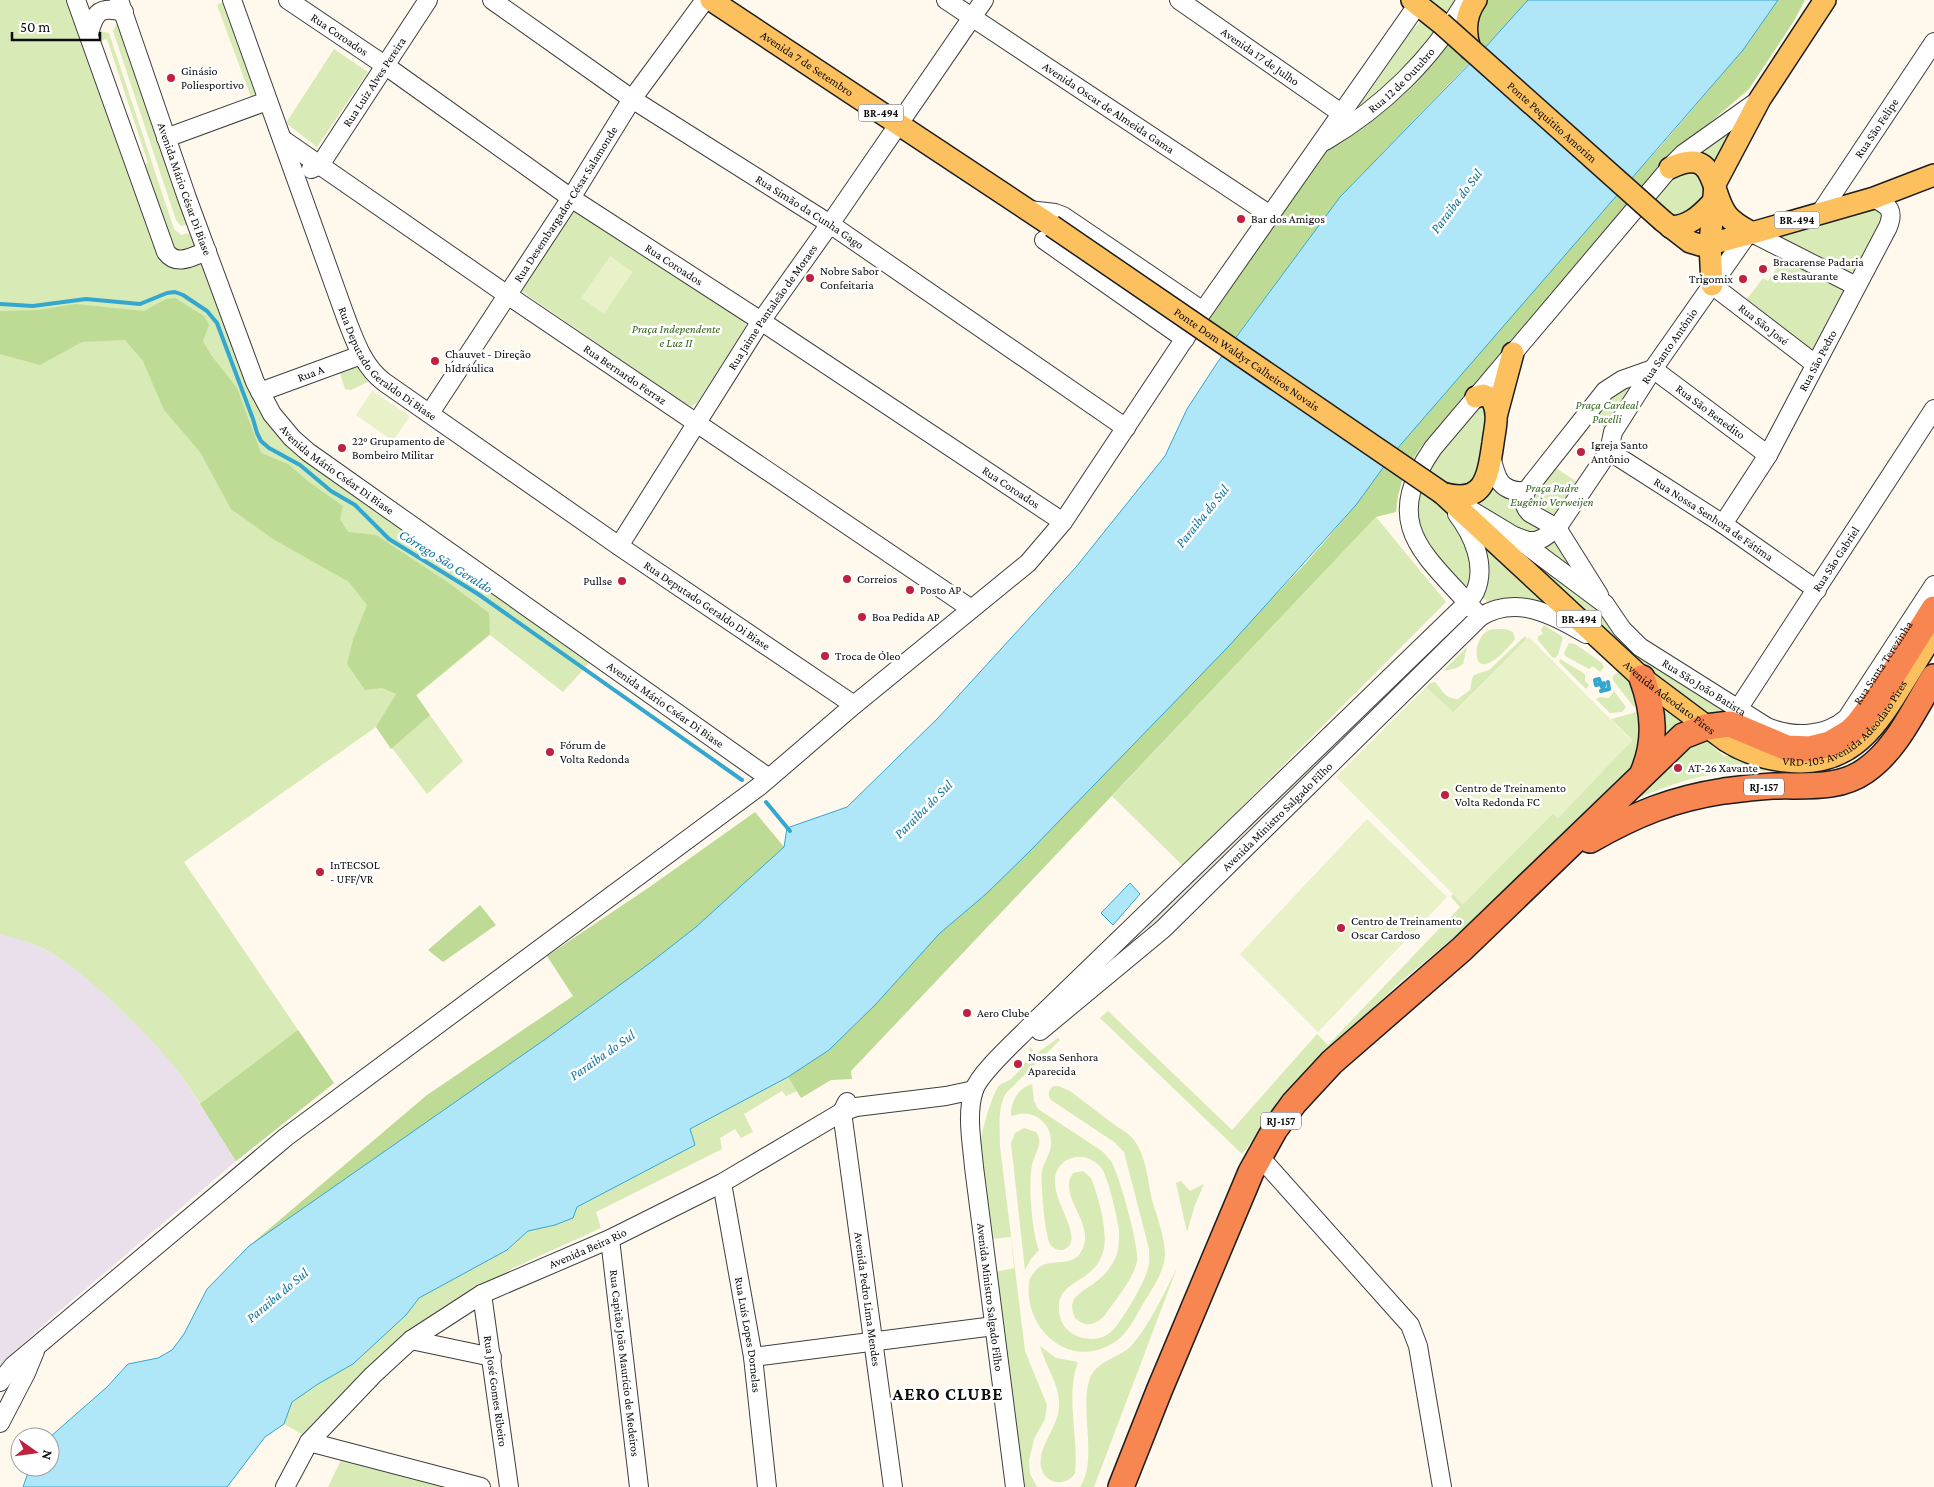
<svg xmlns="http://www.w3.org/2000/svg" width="1934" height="1487" font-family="'Crimson Pro',serif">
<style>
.industrial{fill:#e9e0ec}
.green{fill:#d8eab5}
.forest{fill:#bddb94}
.pitch{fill:#e8f1c7}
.plaza{fill:#eee7db}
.water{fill:#afe6f8;stroke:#34a7d0}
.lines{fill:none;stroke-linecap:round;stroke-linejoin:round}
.stream{stroke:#34a7d0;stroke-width:4}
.minor-casing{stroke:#3f3f3f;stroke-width:20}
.major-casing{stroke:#1d1d1d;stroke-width:24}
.highway-casing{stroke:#1d1d1d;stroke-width:28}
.minor{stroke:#fff;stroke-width:18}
.major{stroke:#fcc05f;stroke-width:21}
.highway{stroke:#f88651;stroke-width:25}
.major-bridge-casing{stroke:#1d1d1d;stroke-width:24;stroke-linecap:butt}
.major-bridge{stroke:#fcc05f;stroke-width:21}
.poi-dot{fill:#bf213e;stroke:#fff;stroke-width:2}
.labels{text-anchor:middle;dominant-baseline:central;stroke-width:5;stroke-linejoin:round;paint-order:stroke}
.shield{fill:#fff;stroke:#555;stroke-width:1}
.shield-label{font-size:11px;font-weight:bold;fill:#0c0c0c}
.street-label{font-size:12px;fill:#0c0c0c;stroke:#fff}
.poi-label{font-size:12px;fill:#0c0c0c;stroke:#fff;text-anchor:start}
.park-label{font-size:12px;font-style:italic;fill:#35651b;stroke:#fff}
.water-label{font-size:14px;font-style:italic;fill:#1376a1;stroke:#fff}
.district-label{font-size:18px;font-weight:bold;letter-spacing:1px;fill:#0c0c0c;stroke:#fff}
</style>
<rect width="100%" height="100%" fill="#fff8ec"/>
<path class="industrial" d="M0,934L20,939L40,947L68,963L96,986L144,1031L165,1054L185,1081L236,1161L49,1320L15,1351L0,1368Z"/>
<path class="green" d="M0,0H69L176,268H190L207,263L260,405L591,661L563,692L490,635L416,696L463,761L427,794L376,727L184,862L334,1083L236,1161C219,1135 203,1107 185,1081C164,1051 139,1027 113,1002C91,982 67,960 40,947C27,941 14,938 0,934Z
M1433,0H1461L1449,21L1429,4Z
M223,2L256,98L252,100L217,5Z
M120,17L190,224L181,226L176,220L113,31Z
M1420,22H1423L1440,33L1409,68L1344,122L1360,100L1365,98L1398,50L1399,44L1407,32L1409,33Z
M95,30L109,33L174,229L181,235L193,232L195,245L194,248L174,253L138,167L148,163L107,39L96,42Z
M334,49L368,72L317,147L286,123Z
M1734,129L1714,167L1691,156Z
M1680,168L1707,177L1703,205C1673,218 1676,219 1650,199Z
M569,205L744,320L746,326L742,333L697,403L691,406L685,404L520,290Z
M1877,209H1880L1885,217L1858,268L1855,271L1847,272L1776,238Z
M1784,257L1845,290L1813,351L1747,299L1763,278L1768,281Z
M361,366L370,381L351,390L345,389L340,373Z
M1646,375L1606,428L1597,424L1593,418L1595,405Z
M1481,408H1486L1482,472L1469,486H1450L1429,472C1441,453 1463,420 1481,408Z
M1550,464L1583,486L1560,520L1527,507Z
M1492,484L1512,496L1547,529L1528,535L1466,502Z
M1420,490L1441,506L1449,514L1464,539L1472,567L1470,585L1463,586C1443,560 1406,527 1420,490Z
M1376,517L1446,602L1183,866L1112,796Z
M1557,534L1593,592L1540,544Z
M1476,535L1562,613L1489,602L1482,598Z
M1524,549L1749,721L1844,732L1701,721L1518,557Z
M1544,625L1563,637L1558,655L1555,658L1552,657L1538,640V636L1543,634L1541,630Z
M1506,629L1513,632L1515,639L1513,642C1506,649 1498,659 1489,663C1471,671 1475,638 1486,632C1491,628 1499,629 1506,629Z
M1525,636L1527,639L1453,713L1426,687L1430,683L1435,682C1442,690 1445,699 1458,699L1470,690L1472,679L1474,675L1489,670Z
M1569,643L1575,644L1602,663L1604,667L1600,672L1593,666L1589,669L1565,656L1564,653Z
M1467,647L1463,664L1457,668L1443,671Z
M1560,659L1585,674V681L1589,685L1586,689L1559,662Z
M1618,672L1630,683L1640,703L1635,707L1633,706L1613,680V676Z
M1614,691L1626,707L1622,712L1610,713L1596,699L1600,697L1609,698Z
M1651,695L1688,725L1654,756Z
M1641,711L1643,719L1637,765L1571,829L1453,938L1398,984L1363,1017L1294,1087L1242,1154L1100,1018L1108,1011L1232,1130L1317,1034L1328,1045L1460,907L1451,897L1453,894L1463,904L1553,813L1558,818L1632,740L1611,719Z
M1708,736L1713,747L1724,756H1740L1792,769L1791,773C1761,769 1729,770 1699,777C1675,782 1652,793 1629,801L1681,748Z
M1058,1038L1060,1040L1006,1093C997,1109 1000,1128 1000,1146L1025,1351L1047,1405L1045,1419L1034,1439L1029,1461L1030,1474L1037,1487H1023L995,1272L1014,1268L1011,1237L991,1239L980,1146C981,1134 991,1097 998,1087C1001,1083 1007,1082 1011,1079C1021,1070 1029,1060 1030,1047L1036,1054Z
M788,1077L797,1091L786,1096L782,1091L744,1114L753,1132L741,1138L735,1129L720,1138L722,1149L596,1212L601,1228L513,1268L437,1313L362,1374L303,1435L284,1424L292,1402L318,1384L353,1364L406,1315L419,1298L507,1250L528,1231L555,1225L577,1207L695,1145L690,1129Z
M1032,1084L1034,1101L1038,1109L1102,1151L1111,1161C1119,1174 1140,1248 1137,1262C1132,1281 1116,1299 1105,1315C1096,1325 1086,1328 1075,1318C1065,1296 1084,1292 1097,1281C1106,1274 1113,1265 1117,1254C1119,1246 1119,1239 1119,1231C1118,1220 1108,1177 1102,1169C1098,1163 1090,1158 1083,1157C1077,1156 1070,1158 1065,1161C1032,1186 1093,1237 1063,1250C1058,1250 1053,1249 1050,1244C1045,1235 1040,1181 1042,1170C1045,1160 1052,1151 1051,1141C1051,1121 1030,1108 1013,1116L1011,1115C1011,1102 1018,1088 1032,1084Z
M1058,1086L1070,1091C1084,1102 1098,1112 1112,1123C1119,1128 1128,1132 1133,1139C1146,1154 1148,1181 1152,1200C1157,1217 1165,1237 1165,1255C1164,1271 1154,1286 1146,1299C1137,1313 1129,1333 1115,1342C1071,1371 1024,1331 1029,1283C1029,1278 1033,1274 1036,1270C1050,1255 1074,1271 1083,1248C1094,1221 1057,1196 1073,1173L1083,1171L1091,1178C1098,1195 1109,1234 1103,1252C1101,1259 1097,1266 1091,1271C1078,1283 1057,1288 1059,1309C1059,1315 1061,1322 1065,1327C1071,1335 1082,1339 1092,1339C1099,1339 1107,1336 1112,1331C1122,1321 1145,1282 1148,1268C1150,1262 1149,1256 1149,1249L1124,1152L1114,1142L1051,1100C1046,1093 1050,1085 1058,1086Z
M1024,1128L1036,1132C1044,1142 1035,1153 1032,1165C1028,1184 1032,1233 1039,1250L1031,1259L1025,1270L1011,1143L1015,1133Z
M1181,1181L1190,1191L1204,1184L1195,1205L1187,1232L1176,1183Z
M1177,1268L1094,1487H1080C1098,1460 1080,1412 1089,1381C1095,1360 1119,1359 1132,1345C1150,1324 1164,1293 1177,1268Z
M1040,1346L1056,1358L1078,1362C1065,1397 1079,1437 1075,1473C1067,1487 1045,1485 1041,1467C1037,1445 1061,1427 1059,1401C1058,1382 1045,1365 1040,1346Z
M343,1456L456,1487H328Z"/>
<path class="forest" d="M1472,0H1528L1483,50L1458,28Z
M1778,0H1805L1794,21L1749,89L1671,156L1639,191L1629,181L1660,147L1743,50Z
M1447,40L1471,61L1340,197L1235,338L1208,320L1326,149Z
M1619,192L1630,202L1420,448L1412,461L1396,450Z
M175,298L204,316L209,325L203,341L211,355L237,388L261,453L288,464L309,482L343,506L340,519L348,532L376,535L446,581L489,613L490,634L416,695L430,715L391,749L376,727L396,694L382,688L365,690L347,664L353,640L367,605L349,582L273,539L231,509L200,452L164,410L143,361L125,340L82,342L40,365L0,354V311L38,310L75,304L144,311L166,299Z
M1384,466L1403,478L1398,496L1396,512L1376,517L851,1071L852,1079L831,1080L801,1098L788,1077L829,1050L876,1004L939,934L986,894L1029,852L1305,564L1356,505Z
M755,812L784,847L696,927L650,963L547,1038L249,1246L427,1095L573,996L547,956L651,886Z
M480,905L496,925L443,962L428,950Z
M298,1030L334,1083L236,1161L200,1104Z"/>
<path class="pitch" d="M610,256L633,272L604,314L581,298Z
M372,391L410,416L393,441L356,415Z
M1529,637L1632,741L1558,818L1553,813L1463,904L1336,777L1426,687L1454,713Z
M1367,819L1447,897L1318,1032L1240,954Z"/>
<path class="plaza" d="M1462,608L1474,623L1150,931L1145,925Z"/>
<path class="water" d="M1528,0H1778L1743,50L1396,450L1356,505L1228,647L1029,852L986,894L939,934L876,1004L829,1050L788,1077L690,1129L695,1145L577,1207L573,1218L555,1225L528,1231L507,1250L419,1298L406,1315L353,1364L318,1384L292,1402L284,1424L265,1437L227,1487H23L30,1467H50V1437L107,1387L128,1364L158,1358L172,1350L184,1334L207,1289L249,1246L547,1038L650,963L696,927L784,847L787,828L847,807L938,718L1076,567L1165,456L1187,409L1217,363L1340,197L1483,50Z
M1130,883L1140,894L1113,925L1101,913Z"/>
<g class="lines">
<path class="stream" d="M0,304L33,306L86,299L140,304L167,293L175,292L183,295L207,311L217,323L253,419L257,433L261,441L269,448L300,465L331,491L355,505L389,539L478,594L742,780
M1599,679L1601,684L1596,685L1595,680Z
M1602,687L1604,686V683
M1601,691L1609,689L1608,682
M766,802L790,831"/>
<g class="minor-casing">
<g id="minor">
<path d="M76,0L166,252C177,267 193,256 207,251"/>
<path id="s1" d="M119,0L187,198L255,382L272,414L292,438L308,452L769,778"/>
<path id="s2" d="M232,0L346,318C355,341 363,366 384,382L619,546L854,705"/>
<path id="s3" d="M288,0L386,66L571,198L761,321L1063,522"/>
<path id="s4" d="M492,0L632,99L830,224L1126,428"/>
<path id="s5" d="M946,0L1270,215"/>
<path id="s6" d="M1179,0L1341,113"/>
<path d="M89,34C95,11 100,6 124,12"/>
<path d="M166,138L267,101"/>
<path id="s7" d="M282,139L506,294L970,608"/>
<path id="s8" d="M1325,141C1383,107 1433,58 1466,0"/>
<path id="s9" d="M311,169L320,165L428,0"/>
<path d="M1029,210L1055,213L1063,216L1203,311"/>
<path id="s10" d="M1820,213L1934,42"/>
<path d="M1752,233L1856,286"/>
<path d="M1044,240L1185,339"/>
<path id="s11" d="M1712,285L1815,364"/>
<path id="s12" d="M260,392L361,355"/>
<path id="s13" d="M430,413L571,198L632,99L705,0"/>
<path id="s14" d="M1609,451L1723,524L1817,590"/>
<path d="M1491,456C1496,478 1500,493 1526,491"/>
<path id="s15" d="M1464,506L1514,536L1528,541H1536L1543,538L1557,528L1609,451L1613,432L1653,369L1747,235"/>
<path id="s16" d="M1723,524L1768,455L1888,227C1895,209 1888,206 1874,198"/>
<path id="s17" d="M1514,536L1605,604L1622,629L1640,647L1767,727C1794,738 1825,737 1847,718L1934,585"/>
<path id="s18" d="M619,546L761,321L830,224L984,0"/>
<path id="s19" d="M1599,595L1557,528L1530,513C1523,506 1523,499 1526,491L1605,391L1622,380L1653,369L1768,455"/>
<path d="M1475,611C1425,554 1379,526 1433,448L1674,163L1683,154L1759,100"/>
<path id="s20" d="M1738,709L1934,409"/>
<path id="s21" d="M1040,1031L1163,929L1480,617C1516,594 1554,615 1586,634"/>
<path id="s22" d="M847,1102L842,1112L893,1487"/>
<path d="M1259,1156L1410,1325L1418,1346L1442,1487"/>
<path id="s23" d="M722,1183L753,1357L767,1487"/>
<path id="s24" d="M610,1239L639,1487"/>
<path id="s25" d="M482,1294L509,1487"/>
<path d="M411,1340L492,1357"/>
<path d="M753,1357L994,1326"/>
<path d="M0,1382L13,1366L286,1137L761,785L854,705L1028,563L1063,522L1203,311L1418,4"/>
<path d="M0,1423L26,1373L35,1351"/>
<path d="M309,1442L481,1487"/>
<path id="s26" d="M285,1487L309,1442L373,1375L411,1340L482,1294L610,1239L722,1183L842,1112L856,1107L946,1096L974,1090"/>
<path d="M1015,1487L974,1167C972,1143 966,1114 974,1090C980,1072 1018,1039 1032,1024L1462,608C1467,603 1472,598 1475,592C1487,566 1473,535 1457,514"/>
</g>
</g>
<g class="major-casing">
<g id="major">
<path id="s27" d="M711,0L1052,226"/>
<path d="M1412,0L1441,23"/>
<path d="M1470,49C1464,31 1465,15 1476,0"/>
<path d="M1670,168C1718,145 1709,192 1727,215C1733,223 1743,228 1752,233"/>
<path d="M1663,221L1690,242L1700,245L1710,244L1759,231L1874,198L1934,175"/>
<path d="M1670,227C1688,227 1700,216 1712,203"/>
<path d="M1712,285L1710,244L1715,184L1760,99L1825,0"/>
<path d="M1497,413L1513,353"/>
<path id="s28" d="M1442,493L1642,678L1725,740C1744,752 1764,759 1786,761C1845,768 1872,734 1900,688C1911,670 1923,651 1934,633"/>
<path d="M1442,493C1485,506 1488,476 1493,443C1495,427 1500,413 1491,398L1483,395L1476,397"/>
</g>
</g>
<g class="highway-casing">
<path id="highway" d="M1642,775C1657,742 1654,711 1642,678
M1590,840C1636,814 1672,799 1724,791C1740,789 1757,787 1773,786C1805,785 1838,790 1865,771C1897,749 1914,709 1934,677
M1121,1487L1159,1391L1251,1172L1275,1129L1294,1103L1332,1062L1462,949L1683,736L1706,727L1730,724L1787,748L1810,749L1830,744L1850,732L1858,724L1880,695L1934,609"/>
</g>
<use href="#minor" class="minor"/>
<use href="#major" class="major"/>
<use href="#highway" class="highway"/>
<g class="major-bridge-casing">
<g id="major-bridge">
<path id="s29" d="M1441,23L1663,221"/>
<path id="s30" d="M1052,226L1442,493"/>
</g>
</g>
<use href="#major-bridge" class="major-bridge"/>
</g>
<g class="poi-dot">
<circle cx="171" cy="78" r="5"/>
<circle cx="1241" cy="219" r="5"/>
<circle cx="1763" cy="269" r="5"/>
<circle cx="810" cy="278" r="5"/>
<circle cx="1743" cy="279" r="5"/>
<circle cx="435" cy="361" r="5"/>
<circle cx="342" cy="448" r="5"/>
<circle cx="1581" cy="452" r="5"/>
<circle cx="847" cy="579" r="5"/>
<circle cx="622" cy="581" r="5"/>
<circle cx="910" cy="590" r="5"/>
<circle cx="862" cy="617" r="5"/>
<circle cx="825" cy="656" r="5"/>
<circle cx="550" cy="752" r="5"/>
<circle cx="1678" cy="768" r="5"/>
<circle cx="1445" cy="795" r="5"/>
<circle cx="320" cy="872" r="5"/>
<circle cx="1341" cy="928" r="5"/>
<circle cx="967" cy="1013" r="5"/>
<circle cx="1018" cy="1064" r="5"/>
</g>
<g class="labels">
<g class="shield">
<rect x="858.5" y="104.5" width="45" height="17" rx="4"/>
<rect x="1774.5" y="211.5" width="45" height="17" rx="4"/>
<rect x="1556.5" y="610.5" width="45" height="17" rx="4"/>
<rect x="1744" y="778.5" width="40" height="17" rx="4"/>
<rect x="1261" y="1112.5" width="40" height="17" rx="4"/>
</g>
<g class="shield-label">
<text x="881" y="113">BR-494</text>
<text x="1797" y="220">BR-494</text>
<text x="1579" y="619">BR-494</text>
<text x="1764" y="787">RJ-157</text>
<text x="1281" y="1121">RJ-157</text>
</g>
<g class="street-label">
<text stroke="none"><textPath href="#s3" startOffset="62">Rua Coroados</textPath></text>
<text stroke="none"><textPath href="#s6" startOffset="99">Avenida 17 de Julho</textPath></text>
<text stroke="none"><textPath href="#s27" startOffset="115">Avenida 7 de Setembro</textPath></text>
<text stroke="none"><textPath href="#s8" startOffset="98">Rua 12 de Outubro</textPath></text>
<text stroke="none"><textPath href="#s9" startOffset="109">Rua Luiz Alves Pereira</textPath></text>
<text stroke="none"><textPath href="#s5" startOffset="195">Avenida Oscar de Almeida Gama</textPath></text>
<text stroke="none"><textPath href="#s29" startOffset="149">Ponte Pequitito Amorim</textPath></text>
<text stroke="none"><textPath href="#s10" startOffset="102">Rua São Felipe</textPath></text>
<text stroke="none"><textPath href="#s1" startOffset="200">Avenida Mário César Di Biase</textPath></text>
<text stroke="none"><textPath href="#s13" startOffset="249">Rua Desembargador César Salamonde</textPath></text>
<text stroke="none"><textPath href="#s4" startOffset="382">Rua Simão da Cunha Gago</textPath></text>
<text stroke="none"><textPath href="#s3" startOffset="468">Rua Coroados</textPath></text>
<text stroke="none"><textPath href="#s18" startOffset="284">Rua Jaime Pantaleão de Moraes</textPath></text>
<text stroke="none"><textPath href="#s11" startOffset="65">Rua São José</textPath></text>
<text stroke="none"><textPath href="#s15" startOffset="321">Rua Santo Antônio</textPath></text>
<text stroke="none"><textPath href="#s30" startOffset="236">Ponte Dom Waldyr Calheiros Novais</textPath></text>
<text stroke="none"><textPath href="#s16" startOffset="189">Rua São Pedro</textPath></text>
<text stroke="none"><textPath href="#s2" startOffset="401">Rua Deputado Geraldo Di Biase</textPath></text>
<text stroke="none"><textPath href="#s12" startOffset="54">Rua A</textPath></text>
<text stroke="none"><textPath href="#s7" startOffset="416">Rua Bernardo Ferraz</textPath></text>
<text stroke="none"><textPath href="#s19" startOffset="386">Rua São Benedito</textPath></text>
<text stroke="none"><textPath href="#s1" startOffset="528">Avenida Mário Cséar Di Biase</textPath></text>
<text stroke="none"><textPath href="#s3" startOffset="872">Rua Coroados</textPath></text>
<text stroke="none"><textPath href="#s14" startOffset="125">Rua Nossa Senhora de Fátima</textPath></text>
<text stroke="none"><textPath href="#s20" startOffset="179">Rua São Gabriel</textPath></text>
<text stroke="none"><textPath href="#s2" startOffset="806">Rua Deputado Geraldo Di Biase</textPath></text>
<text stroke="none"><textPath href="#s17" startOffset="470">Rua Santa Terezinha</textPath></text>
<text stroke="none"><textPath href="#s17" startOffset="245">Rua São João Batista</textPath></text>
<text stroke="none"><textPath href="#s28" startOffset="306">Avenida Adeodato Pires</textPath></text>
<text stroke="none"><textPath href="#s1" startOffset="932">Avenida Mário Cséar Di Biase</textPath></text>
<text stroke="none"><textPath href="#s28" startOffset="516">VRD-103 Avenida Adeodato Pires</textPath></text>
<text stroke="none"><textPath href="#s21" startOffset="320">Avenida Ministro Salgado Filho</textPath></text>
<text stroke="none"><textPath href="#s26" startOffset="395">Avenida Beira Rio</textPath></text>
<text transform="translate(990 1297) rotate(83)">Avenida Ministro Salgado Filho</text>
<text stroke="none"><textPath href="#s22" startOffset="200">Avenida Pedro Lima Mendes</textPath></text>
<text stroke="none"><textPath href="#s23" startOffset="154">Rua Luís Lopes Dornelas</textPath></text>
<text stroke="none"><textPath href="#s24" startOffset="125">Rua Capitão João Maurício de Medeiros</textPath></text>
<text stroke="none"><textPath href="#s25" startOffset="98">Rua José Gomes Ribeiro</textPath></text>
</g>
<g class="poi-label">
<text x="181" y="71">Ginásio<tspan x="181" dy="14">Poliesportivo</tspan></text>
<text x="1251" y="219">Bar dos Amigos</text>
<text x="1773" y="262">Bracarense Padaria<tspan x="1773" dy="14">e Restaurante</tspan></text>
<text x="820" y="271">Nobre Sabor<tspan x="820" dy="14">Confeitaria</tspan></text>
<text x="1733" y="279" text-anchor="end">Trigomix</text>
<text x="445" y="354">Chauvet - Direção<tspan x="445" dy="14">hIdráulica</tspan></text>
<text x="352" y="441">22° Grupamento de<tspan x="352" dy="14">Bombeiro Militar</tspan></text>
<text x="1591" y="445">Igreja Santo<tspan x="1591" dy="14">Antônio</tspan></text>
<text x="857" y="579">Correios</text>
<text x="612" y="581" text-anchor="end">Pullse</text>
<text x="920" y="590">Posto AP</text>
<text x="872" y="617">Boa Pedida AP</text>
<text x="835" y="656">Troca de Óleo</text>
<text x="560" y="745">Fórum de<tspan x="560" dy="14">Volta Redonda</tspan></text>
<text x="1688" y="768">AT-26 Xavante</text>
<text x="1455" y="788">Centro de Treinamento<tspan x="1455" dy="14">Volta Redonda FC</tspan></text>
<text x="330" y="865">InTECSOL<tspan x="330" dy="14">- UFF/VR</tspan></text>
<text x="1351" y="921">Centro de Treinamento<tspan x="1351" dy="14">Oscar Cardoso</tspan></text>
<text x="977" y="1013">Aero Clube</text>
<text x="1028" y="1057">Nossa Senhora<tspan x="1028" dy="14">Aparecida</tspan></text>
</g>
<g class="park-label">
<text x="676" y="329">Praça Independente<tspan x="676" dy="14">e Luz II</tspan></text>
<text x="1607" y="405">Praça Cardeal<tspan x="1607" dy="14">Pacelli</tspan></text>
<text x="1552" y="488">Praça Padre<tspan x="1552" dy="14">Eugênio Verweijen</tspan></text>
</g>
<g class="water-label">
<text transform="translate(1456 201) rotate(-53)">Paraiba do Sul</text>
<text transform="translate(1202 516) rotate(-51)">Paraiba do Sul</text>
<text transform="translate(446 561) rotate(32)">Córrego São Geraldo</text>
<text transform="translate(923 809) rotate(-45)">Paraiba do Sul</text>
<text transform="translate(602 1055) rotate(-35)">Paraiba do Sul</text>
<text transform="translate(277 1295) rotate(-40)">Paraiba do Sul</text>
</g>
<g class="district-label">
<text x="948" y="1394">AERO CLUBE</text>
</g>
</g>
<g transform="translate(35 1452) rotate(104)"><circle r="24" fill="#ffffff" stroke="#9e9e9e"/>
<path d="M0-4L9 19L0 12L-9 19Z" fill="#bf213e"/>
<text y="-8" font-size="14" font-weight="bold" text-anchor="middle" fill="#0c0c0c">N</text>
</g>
<path d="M12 32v8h88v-8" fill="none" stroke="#0c0c0c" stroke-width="2.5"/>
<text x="20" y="32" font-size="15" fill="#0c0c0c" stroke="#ffffff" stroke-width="4" paint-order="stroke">50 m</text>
</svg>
